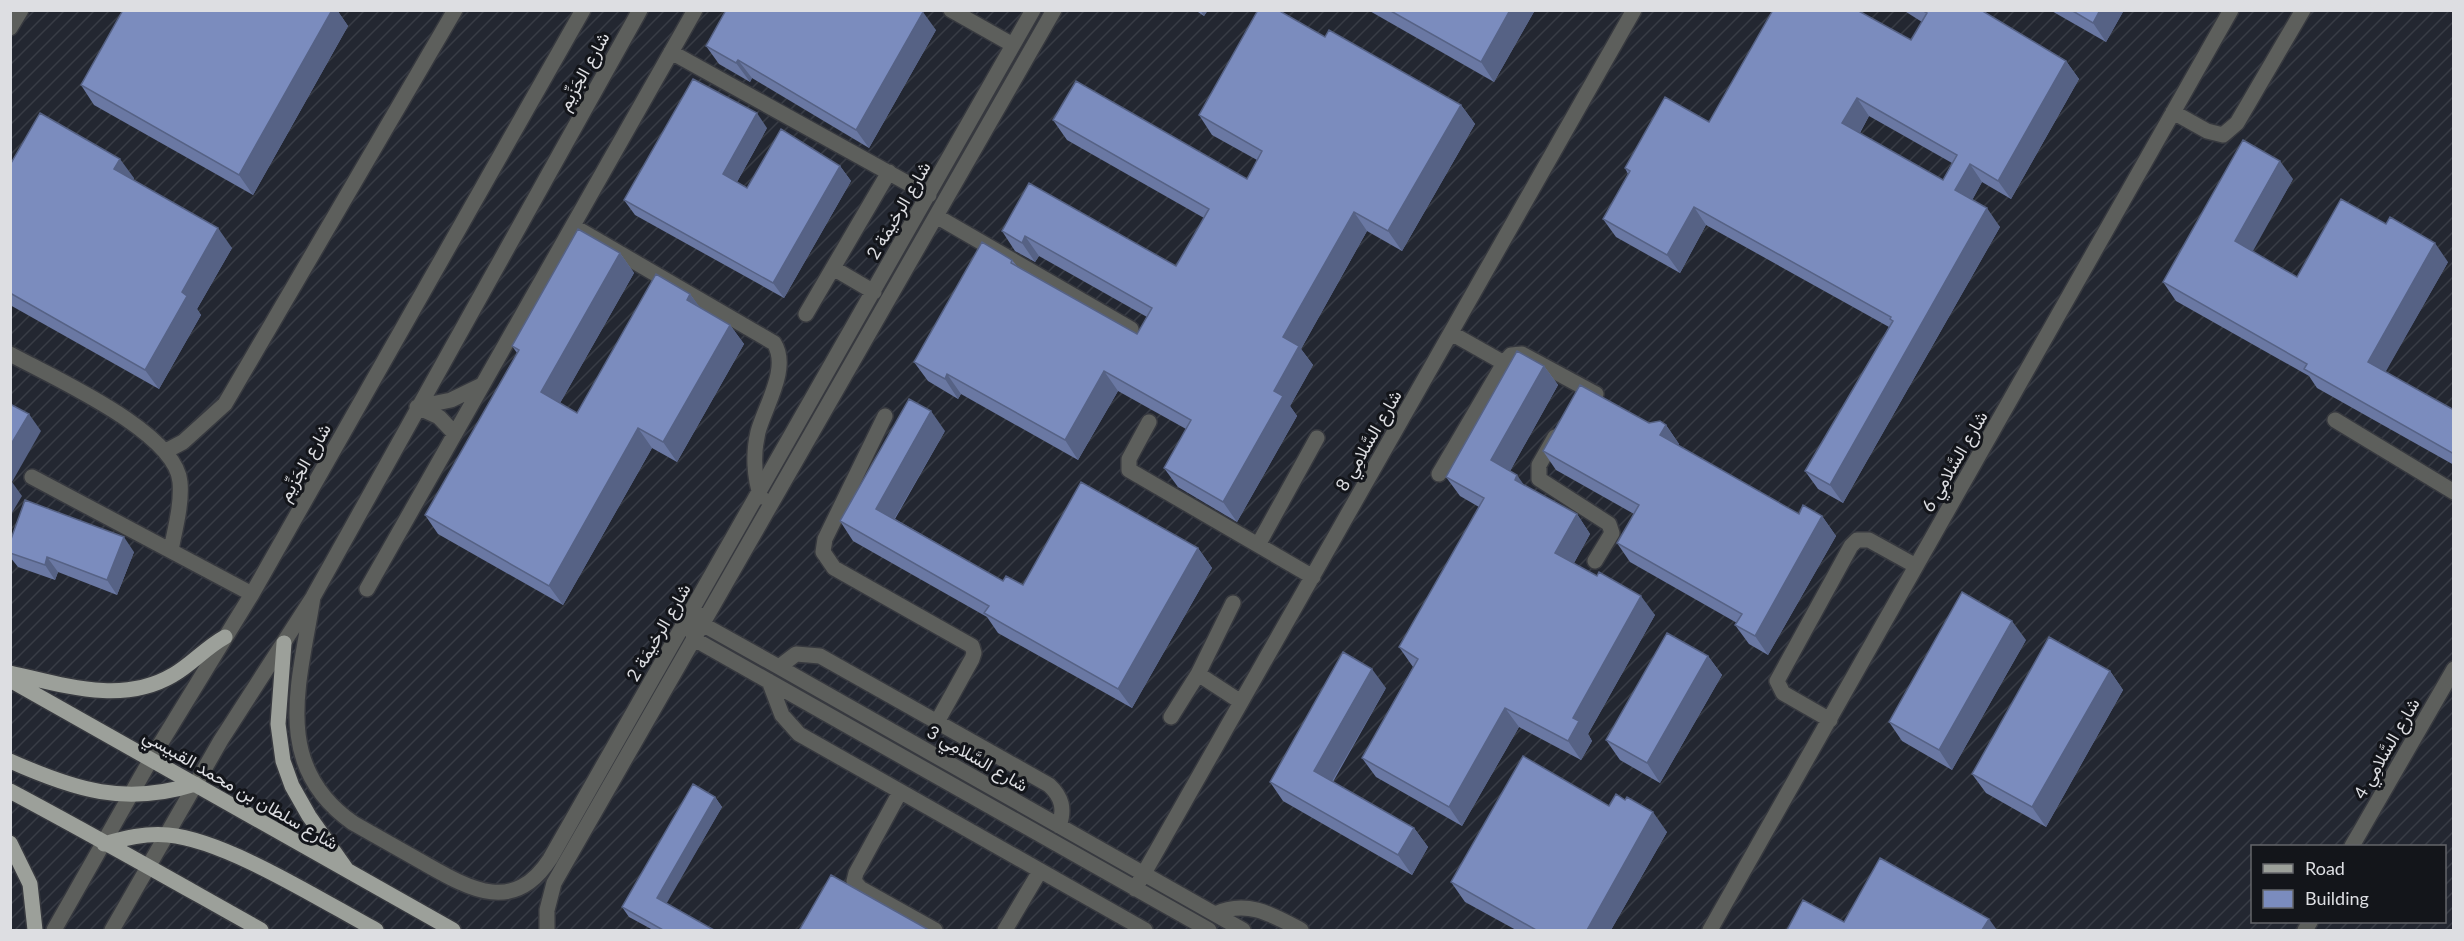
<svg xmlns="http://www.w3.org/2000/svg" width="2464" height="941" font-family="Lato,Vazirmatn,sans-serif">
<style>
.industrial{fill:url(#industrial-furrows);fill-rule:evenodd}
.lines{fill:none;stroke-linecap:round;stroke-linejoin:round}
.minor-casing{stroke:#37393f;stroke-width:18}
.major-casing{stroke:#37393f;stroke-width:18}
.minor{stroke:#5d5f5c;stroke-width:15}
.major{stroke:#9ca09a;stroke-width:15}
.wall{fill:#6a78a3;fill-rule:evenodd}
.shaded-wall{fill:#566285}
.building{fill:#7b8cbe;stroke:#566285;stroke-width:1.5;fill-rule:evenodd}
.labels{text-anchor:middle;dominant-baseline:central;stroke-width:6;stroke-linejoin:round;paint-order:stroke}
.street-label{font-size:18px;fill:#dddee2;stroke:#13151a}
</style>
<defs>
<pattern id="industrial-furrows" width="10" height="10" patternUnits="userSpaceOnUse" patternTransform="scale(1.5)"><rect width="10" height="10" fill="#232731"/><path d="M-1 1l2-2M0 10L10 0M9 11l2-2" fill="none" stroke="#383c45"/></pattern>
</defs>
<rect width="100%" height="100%" fill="#1c1e24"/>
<path class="industrial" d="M10,11H2453V930H11ZM2252,846H2444V922H2252Z"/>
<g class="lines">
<g class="minor-casing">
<path id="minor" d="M951,10L1013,45
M10,28L21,10
M671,52L929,195
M2173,112L2207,131L2223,135L2237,123L2303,10
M936,216L1131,329
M573,226L774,343C790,368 765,406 758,432C753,453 754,477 761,497
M833,268L874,292
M806,314L889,172
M1451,333L1504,363
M10,354C52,377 176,432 180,482C182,504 175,529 171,550
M417,407L451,400L482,385
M417,407L439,417L455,434
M885,416L825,539L823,552L834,568L972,646L974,653L972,659L937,722
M2335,420L2454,492
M1149,422L1129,459V470L1313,577
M1555,437L1539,465V479L1609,524L1612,533L1595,561
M166,451L183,442L225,404L455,10
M1439,474L1504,363L1511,355L1522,354L1596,394
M32,477L252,594
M1258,545L1317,438
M367,589L695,10
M313,597C300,681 270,765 353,823C376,836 399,849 422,862C468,888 513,916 550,859L1033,10
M1233,603L1198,674L1241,702
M698,614L692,629L694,639L1209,930
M694,624H702L779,667L1243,930
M779,667L796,654L820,656L1049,785C1062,797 1065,809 1059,826
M769,681L782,715L799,734L1145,930
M1171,717L1198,674
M1830,720L1783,693L1777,681L1851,546L1857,540H1869L1916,566
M900,792L856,873L854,881L860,888L935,930
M2352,846L2454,669
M1135,889L1634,10
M1215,914C1247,899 1273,915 1301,930
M54,930L151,759L252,594L583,10
M112,930L221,740L313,597L640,10
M547,930V910L554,883L1054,10
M1005,930L1040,871
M1710,930L2231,10
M2305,930L2310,922"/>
</g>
<g class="major-casing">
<path id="major" d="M284,643L278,724L283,761L292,786L309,816L347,870
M10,673C64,685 122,705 173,675C191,665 205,648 225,637
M10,680L453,930
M10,761C75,790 125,806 195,784
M10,791C95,836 177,883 261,930
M10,843L30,884L35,930
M104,844C125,838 145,833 168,835C226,840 322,901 376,930"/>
</g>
<use href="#minor" class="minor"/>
<use href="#major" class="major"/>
</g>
<path class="wall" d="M123,10H337L348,26L253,195L94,105L81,85Z
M1195,10H1208L1204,16Z
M1368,10H1535L1494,82Z
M1903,10H1981L2066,61L2079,79L2011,199L1982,182L1972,200L2000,227L1843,503L1818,489L1805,471L1889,327L1706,225L1680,273L1616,237L1603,219L1628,174L1625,168L1709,122L1911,40L1922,22ZM1869,116L1952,163L1943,180L1860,133Z
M2050,10H2124L2106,42Z
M936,30L869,148L752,78L750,82L719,64L706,46Z
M1325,37L1461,105L1475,124L1402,251L1367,231L1301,349L1313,365L1290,406L1297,416L1237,522L1178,487L1164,468L1186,429L1118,391L1078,460L961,394L958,399L928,381L914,362L1012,260L1017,266L1137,334L1147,317L1039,256L1035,262L1015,251L1002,231L1176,266L1204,218L1067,140L1053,120L1247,179L1257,160L1212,135L1199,115Z
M767,128L737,182L747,188L840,166L851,181L784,298L635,215L624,200Z
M10,165L134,178L133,180L232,248L197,309L201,315L159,389L10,305Z
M2293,179L2252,251L2297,277L2448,262L2385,372L2454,410V465L2317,388L2309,376L2176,301L2163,282Z
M620,253L634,273L560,403L577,413L690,294L700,308L730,325L744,344L677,462L652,448L563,605L438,534L425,515L517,353L512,346Z
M1544,366L1558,385L1510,471L1524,485L1577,514L1590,534L1574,563L1655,615L1588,734L1592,741L1581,760L1519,727L1462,826L1376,777L1362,758L1413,667L1399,647L1479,507L1460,496L1446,477Z
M1666,425L1679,444L1678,445L1799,514L1822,516L1836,536L1768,655L1749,644L1735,625L1737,623L1630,562L1617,543L1634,514L1556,470L1543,451Z
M945,431L895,519L1003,581L1023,585L1198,548L1212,568L1132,708L998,633L987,617L853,541L840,521Z
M10,542L134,552L117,595L58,572L55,580L18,567L10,557Z
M2026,640L1952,770L1902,741L1889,722Z
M1708,656L1722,675L1660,783L1620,760L1606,740Z
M2110,671L2123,690L2046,827L1986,793L1972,774Z
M1386,688L1333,782L1414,828L1428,847L1412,875L1283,801L1270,782Z
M715,797L722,807L666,903L714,930H653L629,917L622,907Z
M1609,806L1667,832L1611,930H1516L1465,902L1451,882Z"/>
<path class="shaded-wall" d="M332,10H337L348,26L253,195L239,175Z
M1200,10H1208L1204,16Z
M1510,10H1535L1494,82L1481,62Z
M2100,10H2124L2106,42L2093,23Z
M923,12L936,30L869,148L856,130Z
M738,60L752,78L750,82L736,63Z
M2066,61L2079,79L2011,199L1998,181Z
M1857,98L1869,116L1855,141L1842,123Z
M1461,105L1475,124L1402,251L1388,231Z
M757,113L767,128L733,189L723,174Z
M120,159L134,178L128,189L114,169Z
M2280,161L2293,179L2248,260L2235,241Z
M1970,164L1982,182L1968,208L1955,190Z
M840,166L851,181L784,298L773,283Z
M1694,207L1706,225L1680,273L1667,255Z
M1987,208L2000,227L1843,503L1830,485Z
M1354,212L1367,231L1301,349L1313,365L1290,406L1297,416L1237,522L1223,502L1274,391L1283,337Z
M218,228L232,248L197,309L201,315L159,389L145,370L182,292Z
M1025,236L1039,256L1035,262L1022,243Z
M2435,243L2448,262L2381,380L2368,362Z
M620,253L634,273L555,412L541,392Z
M690,294L704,313L687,300Z
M730,325L744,344L677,462L663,442Z
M1544,366L1558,385L1505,480L1491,460Z
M1104,371L1118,391L1078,460L1065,440Z
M947,374L961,394L958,399L945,379Z
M931,411L945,431L889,528L876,509Z
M29,414L41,431L12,482L22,496L10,516V446Z
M1666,425L1679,444L1673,454L1660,435Z
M638,428L652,448L563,605L549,586Z
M1517,475L1531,495L1515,480Z
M1577,514L1590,534L1569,572L1555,553Z
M1822,516L1836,536L1768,655L1755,636Z
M124,537L134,552L117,595L107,580Z
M1198,548L1212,568L1132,708L1118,689Z
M47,557L58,572L55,580L45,565Z
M1641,596L1655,615L1588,734L1592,741L1581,760L1568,741L1573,718Z
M2012,621L2026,640L1952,770L1939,750Z
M1708,656L1722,675L1660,783L1647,763Z
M1372,669L1386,688L1327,790L1314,771Z
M2110,671L2123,690L2046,827L2032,807Z
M1505,708L1519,727L1462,826L1449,807Z
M715,797L722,807L664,908L657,898Z
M1653,812L1667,832L1611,930H1587Z
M1414,828L1428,847L1412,875L1398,855Z
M1989,919L1997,930H1982Z"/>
<path class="building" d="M123,10H332L239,175L81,85Z
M726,10H921L923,12L856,130L738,60L736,63L706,46Z
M1258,10H1278L1325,37L1329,30L1461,105L1388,231L1354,212L1283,337L1299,346L1274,391L1283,396L1223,502L1164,468L1191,420L1104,371L1065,440L947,374L945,379L914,362L982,242L1012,260L1011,263L1137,334L1152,308L1025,236L1022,243L1002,231L1029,183L1176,266L1209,209L1053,120L1076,81L1247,179L1262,151L1199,115Z
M1389,10H1510L1481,62Z
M1773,10H1857L1911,40L1927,13L1922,10H1981L2066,61L1998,181L1970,164L1955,190L1987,208L1830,485L1805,471L1893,321L1890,319L1891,317L1694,207L1667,255L1603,219L1630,171L1625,168L1665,97L1709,122ZM1857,98L1957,155L1943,180L1842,123Z
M2071,10H2100L2093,23Z
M693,79L757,113L723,174L747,188L781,129L840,166L773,283L624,200Z
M40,113L120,159L114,169L218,228L182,292L187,296L145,370L10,293V165Z
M2243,140L2280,161L2235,241L2297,277L2341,199L2386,224L2390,217L2435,243L2368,362L2454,410V454L2304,369L2307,364L2163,282Z
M578,229L620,253L541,392L577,413L656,274L690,294L687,300L730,325L663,442L638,428L549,586L425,515L519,350L512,346Z
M1517,351L1544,366L1491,460L1517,475L1515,480L1577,514L1555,553L1597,576L1599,572L1641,596L1573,718L1579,721L1568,741L1505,708L1449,807L1362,758L1418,659L1399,647L1484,498L1446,477Z
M1580,385L1649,423L1660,421L1666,425L1660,435L1799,514L1803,505L1822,516L1755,636L1735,625L1742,614L1617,543L1639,505L1543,451Z
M909,399L931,411L876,509L1003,581L1006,576L1023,585L1081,482L1198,548L1118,689L984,613L989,606L840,521Z
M10,404L29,414L10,446Z
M25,500L124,537L107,580L47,557L45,565L10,553V542Z
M1962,592L2012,621L1939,750L1889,722Z
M1667,633L1708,656L1647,763L1606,740Z
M2049,637L2110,671L2032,807L1972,774Z
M1343,652L1372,669L1314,771L1414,828L1398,855L1270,782Z
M1523,756L1609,806L1616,794L1625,800L1627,797L1653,812L1587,930H1536L1451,882Z
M693,784L715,797L657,898L714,930H663L622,907Z
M1880,858L1989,919L1982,930H1787L1803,900L1844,922Z
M831,875L929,930H802L800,929Z"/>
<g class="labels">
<g class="street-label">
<text transform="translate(583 71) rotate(-61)">شارع الجَزِّيم</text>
<text transform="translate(898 210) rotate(-60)">شارع الرخيمَة 2</text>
<text transform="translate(1368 440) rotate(-60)">شارع السَّلامِي 8</text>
<text transform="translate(1954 461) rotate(-60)">شارع السَّلامِي 6</text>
<text transform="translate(304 462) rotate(-60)">شارع الجَزِّيم</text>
<text transform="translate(658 632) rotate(-60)">شارع الرخيمَة 2</text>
<text transform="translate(2386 748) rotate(-60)">شارع السَّلامِي 4</text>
<text transform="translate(978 758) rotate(30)">شارع السَّلامِي 3</text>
<text transform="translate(241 789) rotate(30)">شارع سلطان بن محمد القبيسي</text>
</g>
</g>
<rect width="2464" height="941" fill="none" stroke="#dddee2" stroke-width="24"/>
<rect x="2251" y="845" width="195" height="78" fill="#13151a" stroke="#64656a" stroke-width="1.5"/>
<rect x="2263" y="864" width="30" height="9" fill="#9ca09a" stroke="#64656a" stroke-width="1.5"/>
<text x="2305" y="875" font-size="18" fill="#dddee2">Road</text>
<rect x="2263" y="890" width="30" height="18" fill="#7b8cbe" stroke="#64656a" stroke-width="1.5"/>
<text x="2305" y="905" font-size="18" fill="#dddee2">Building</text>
</svg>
